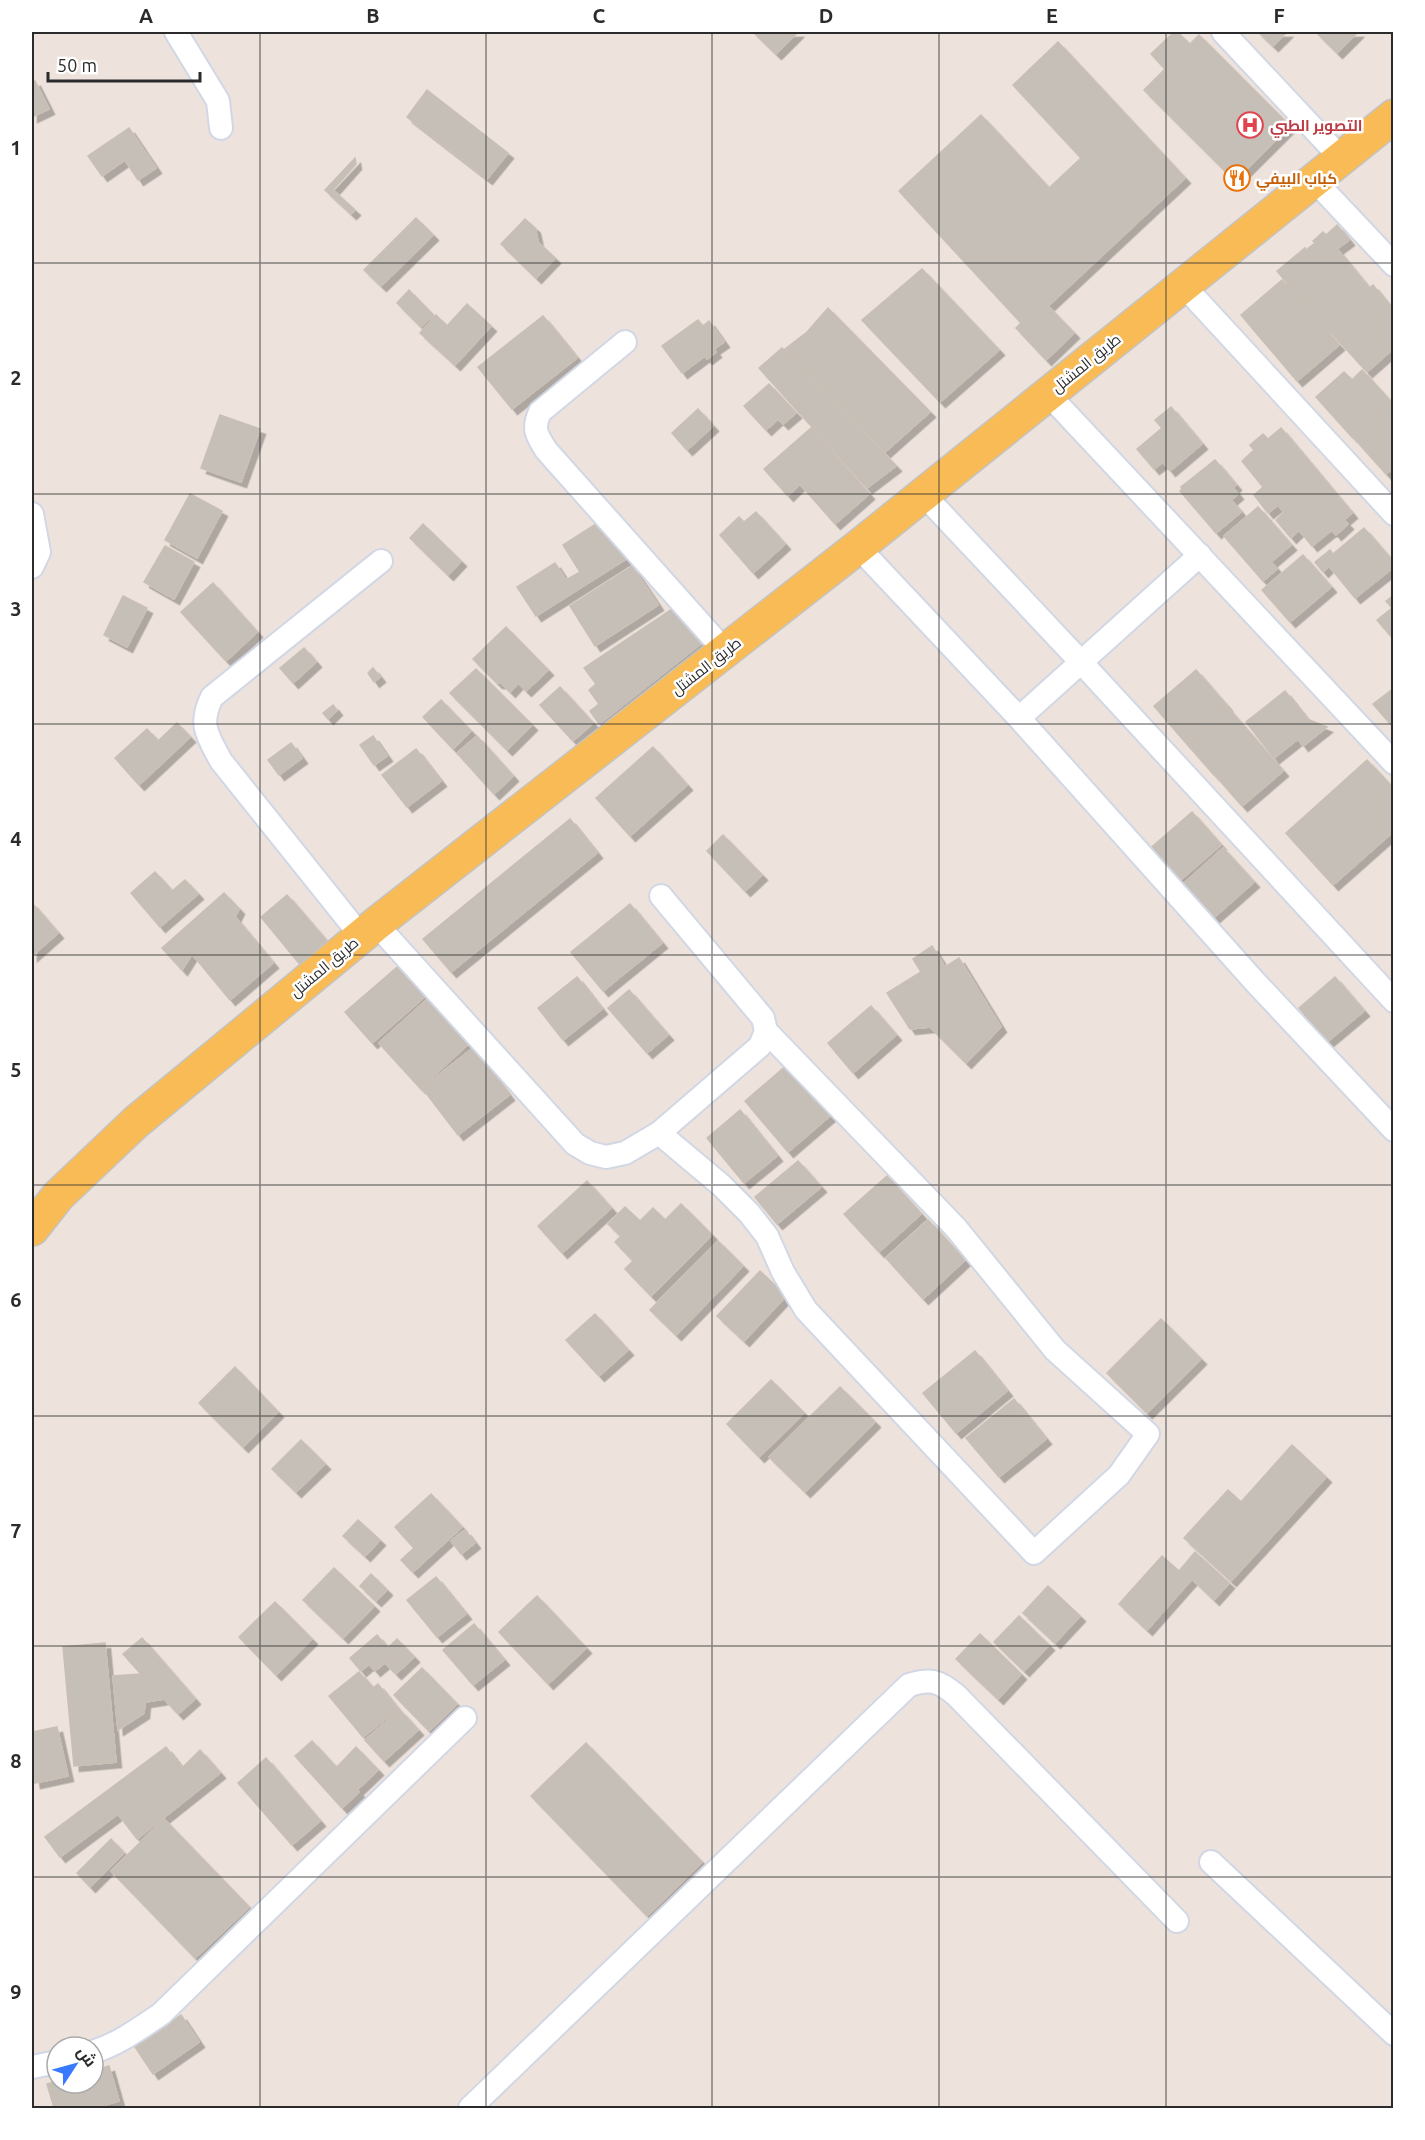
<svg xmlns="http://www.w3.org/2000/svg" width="1425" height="2140" font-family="Ubuntu,Cairo,sans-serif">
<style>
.building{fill:#c6bfb7;stroke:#c9bfb5;stroke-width:1.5;filter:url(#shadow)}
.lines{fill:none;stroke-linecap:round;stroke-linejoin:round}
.street-casing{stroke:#d1d7e4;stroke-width:26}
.primary-casing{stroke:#c4c4c4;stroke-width:36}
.street{stroke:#fff;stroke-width:22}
.primary{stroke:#f9bb55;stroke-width:33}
.grid{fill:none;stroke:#2b2b2b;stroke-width:1.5;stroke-opacity:0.55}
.labels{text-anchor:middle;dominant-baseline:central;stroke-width:5;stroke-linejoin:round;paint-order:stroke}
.health-label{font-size:15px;font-weight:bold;fill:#be3a42;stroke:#fff;text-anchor:start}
.food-label{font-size:15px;font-weight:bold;fill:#c56008;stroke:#fff;text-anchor:start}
.street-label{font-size:15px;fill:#2b2b2b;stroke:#fff}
.neatline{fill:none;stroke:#2b2b2b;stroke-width:2}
.grid-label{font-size:20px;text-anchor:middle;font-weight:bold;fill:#2b2b2b}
</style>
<defs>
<filter id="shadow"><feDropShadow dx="5.5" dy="5.5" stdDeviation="0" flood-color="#0004"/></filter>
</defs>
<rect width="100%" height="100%" fill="#ede3dc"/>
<path class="building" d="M753,32H798L776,54Z
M1174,32H1177L1190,44L1199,35L1290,126L1235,181L1144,90L1165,69L1151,54Z
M1258,32H1287L1273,46Z
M1316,32H1358L1337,53Z
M1058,42L1185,178L1048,306L1074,333L1046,360L1016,328L1021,323L899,191L981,115L1049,188L1081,158L1013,85Z
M35,81L49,109L32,117V82Z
M427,90L508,153L487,179L407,117Z
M129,128L156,168L138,180L125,160L102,176L88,156Z
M355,158L356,164L333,190L355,210L351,214L325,190Z
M416,218L433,235L381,286L364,270Z
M525,219L535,228L538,242L555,258L536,278L501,244Z
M1337,225L1349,240L1337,249L1369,288L1373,285L1394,311V348L1367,372L1326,327L1323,326L1277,271L1305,248L1306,250L1315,243L1313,241L1323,232L1326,235Z
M922,269L999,350L940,402L862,320Z
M1282,280L1339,345L1297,381L1241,315Z
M409,290L433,315L421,327L397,303Z
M467,304L491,326L455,365L420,333L436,315L447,326Z
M828,308L930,412L885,452L785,349L807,332Z
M543,316L577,358L512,409L478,367Z
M698,320L703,326L709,321L724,342L714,349L716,352L707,359L705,356L682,373L662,346Z
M782,348L896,466L867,488L759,368Z
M1362,370L1391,402L1352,437L1316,397L1344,372L1352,380Z
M769,384L796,413L783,424L778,419L766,430L744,406Z
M1391,402L1394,405V467L1386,474L1353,437Z
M1171,407L1202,444L1170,471L1163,462L1154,469L1137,449L1162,428L1155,420Z
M698,409L713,426L687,450L672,433Z
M220,415L260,429L241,482L201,468Z
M811,428L869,494L835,524L800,484L788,496L764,469Z
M1281,428L1352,513L1344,520L1348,524L1336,535L1332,530L1312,546L1299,530L1291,538L1276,520L1284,512L1278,505L1268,513L1254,495L1263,487L1242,461L1254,450L1250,445L1263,434L1268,439Z
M1215,460L1236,485L1233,488L1238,494L1231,500L1241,512L1216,533L1180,491L1182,489L1181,487Z
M190,494L222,511L197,558L165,540Z
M1258,507L1291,545L1271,562L1277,569L1263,581L1224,536Z
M756,512L785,544L753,573L720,535L739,517L744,522Z
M602,520L626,559L536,616L517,587L555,563L566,580L580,572L563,545Z
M423,524L461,561L448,575L410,538Z
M1364,528L1394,563V567L1355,598L1329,566L1323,572L1315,562L1330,550L1333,554Z
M165,546L194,562L174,599L144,582Z
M1303,555L1331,587L1290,622L1262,590Z
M632,566L658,605L595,646L570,606Z
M213,583L257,632L226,661L181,612Z
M1394,595V640L1377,620L1392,608L1386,601Z
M123,596L147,608L127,647L104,635Z
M681,603L708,638L599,724L590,711L599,704L589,690L596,684L584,668Z
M506,627L548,670L526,691L518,683L510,692L501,683H497L473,659Z
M304,648L316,662L293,683L280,668Z
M373,668L380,677L374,682L368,673Z
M476,669L532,725L507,750L450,693Z
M1196,670L1227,706L1185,742L1154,706Z
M560,687L593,723L573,741L540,705Z
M1394,688V728L1373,704Z
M1285,691L1307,719L1327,727L1303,746L1298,739L1274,758L1246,722Z
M441,700L471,731L453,749L423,717Z
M333,705L337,710L328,719L323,713Z
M1227,707L1255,739L1214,775L1186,743Z
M177,723L190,737L139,785L115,758L147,729L158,741Z
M373,736L387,756L374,765L360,745Z
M477,736L513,776L494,794L457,753Z
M1256,740L1283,771L1242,806L1215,775Z
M291,743L302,758L279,775L268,760Z
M653,747L687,785L630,836L596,798Z
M416,749L441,781L407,807L382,775Z
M1367,760L1394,789V831L1333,885L1286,833Z
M1192,812L1221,845L1176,884L1147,851Z
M570,819L597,853L451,972L423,939Z
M723,835L762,875L745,891L707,851Z
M1223,848L1254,882L1210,921L1180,887Z
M155,872L172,891L185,880L198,894L160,927L131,893Z
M224,893L239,909L235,917L273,963L230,1000L192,954L182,970L162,948Z
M287,895L329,944L302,967L261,917Z
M32,903L58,933L32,956Z
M630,904L662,943L603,991L571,952Z
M932,946L945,967L959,958L1001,1027L966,1063L930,1027L910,1029L887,993L921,972L913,959Z
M403,962L430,992L372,1043L345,1012Z
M577,977L602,1009L563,1040L538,1008Z
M1335,977L1364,1011L1327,1042L1299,1008Z
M629,990L668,1035L647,1053L608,1008Z
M433,994L474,1039L420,1088L379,1043Z
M871,1006L896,1035L853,1073L828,1043Z
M473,1048L509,1095L458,1135L422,1088Z
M788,1064L831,1115L788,1152L745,1101Z
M740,1110L777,1156L744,1183L707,1138Z
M798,1161L821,1187L777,1224L755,1197Z
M887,1176L921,1214L879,1252L844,1214Z
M587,1181L611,1208L562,1253L538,1226Z
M681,1204L712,1235L651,1296L625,1269L633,1261L615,1242L621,1236L608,1224L625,1207L640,1221L653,1208L665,1220Z
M928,1220L965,1260L923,1299L886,1258Z
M718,1241L743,1266L676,1335L650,1310Z
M760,1271L786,1296L744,1341L717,1316Z
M595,1314L628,1350L599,1376L566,1340Z
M1161,1319L1201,1359L1147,1413L1107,1373Z
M975,1351L1007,1391L956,1433L923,1393Z
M235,1367L278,1412L243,1447L199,1403Z
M771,1380L804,1413L759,1457L727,1424Z
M840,1387L875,1422L805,1492L769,1457Z
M1014,1399L1046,1439L999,1477L966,1438Z
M301,1440L325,1464L296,1492L272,1469Z
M1292,1445L1326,1477L1231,1581L1184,1538L1228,1490L1241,1502Z
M431,1494L462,1527L413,1572L401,1560L414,1548L395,1527Z
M358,1520L380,1540L365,1556L343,1536Z
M465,1530L475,1543L461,1554L451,1541Z
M1195,1552L1229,1583L1214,1600L1192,1579L1147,1630L1119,1604L1162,1556L1179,1571Z
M334,1568L374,1606L343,1638L303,1600Z
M371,1574L387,1590L376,1601L360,1586Z
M436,1577L466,1614L437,1637L407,1600Z
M1048,1586L1080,1616L1055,1643L1023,1613Z
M537,1596L586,1648L548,1684L499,1632Z
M275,1602L312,1639L276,1675L239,1637Z
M1019,1616L1049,1645L1024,1671L994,1642Z
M474,1624L504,1660L473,1685L443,1650Z
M980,1634L1021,1674L998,1699L956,1659Z
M377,1635L394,1655L375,1671L369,1664L361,1671L350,1658Z
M142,1638L195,1699L178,1714L164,1699L145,1702L144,1713L118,1730L113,1676L141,1674L123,1654Z
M397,1639L414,1657L396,1674L386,1664L395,1656L388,1648Z
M105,1643L116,1762L74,1766L63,1647Z
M422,1668L457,1704L429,1731L394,1695Z
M359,1672L373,1688L378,1684L398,1709L363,1737L329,1696Z
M400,1710L418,1730L384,1761L365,1740Z
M57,1727L68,1776L35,1783L32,1765V1732Z
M312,1741L359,1792L342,1808L295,1756Z
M586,1743L702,1862L647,1916L531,1796Z
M166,1747L182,1768L200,1750L220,1773L137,1839L118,1814L60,1857L45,1837Z
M356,1747L378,1770L358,1789L337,1767Z
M266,1758L320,1821L292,1845L238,1783Z
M164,1819L249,1907L195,1958L111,1871Z
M111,1839L124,1853L90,1887L77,1873Z
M181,2015L199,2042L153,2074L135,2047Z
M109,2066L119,2101L94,2108H54L47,2084L57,2081V2083H93V2071Z"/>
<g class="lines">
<g class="street-casing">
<path id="street" d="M176,32L218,101L221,128
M1223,32L1341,158
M1314,180L1394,265
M1183,285L1394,514
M625,342L540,412C532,430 537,435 546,450L725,651
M1048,394L1394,763
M923,494L1080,661L1394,1001
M32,514L39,552L32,567
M858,547L1019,718L1256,983L1394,1130
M1019,718L1200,555
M376,924L575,1144L590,1153L606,1157L625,1153L659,1133L760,1046L766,1031L763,1018L661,896
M361,936L221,761C208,736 198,725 212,697L381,561
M659,1133L721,1185L749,1213L767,1236L783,1272L806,1310L1034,1553L1119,1475L1148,1434L1055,1350L956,1228L766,1031
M1211,1862L1394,2034
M93,2052C118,2044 139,2029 161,2014L465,1718
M32,2067L57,2062
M470,2108L909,1685C931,1678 939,1681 956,1695L1177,1921"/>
</g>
<g class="primary-casing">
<path id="primary" d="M32,1229L58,1196L136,1122L376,924L858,547L1394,116"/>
</g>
<use href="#street" class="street"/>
<use href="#primary" class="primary"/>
</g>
<path class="grid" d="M260,32V2108M486,32V2108M712,32V2108M939,32V2108M1166,32V2108M32,263H1394M32,494H1394M32,724H1394M32,955H1394M32,1185H1394M32,1416H1394M32,1646H1394M32,1877H1394"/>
<defs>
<g id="hospital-ring" transform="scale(1.35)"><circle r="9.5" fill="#fff" stroke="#e0444e" stroke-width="1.5"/><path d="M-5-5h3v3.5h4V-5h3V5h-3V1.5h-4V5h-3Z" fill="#e0444e"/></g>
<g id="restaurant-ring" transform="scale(1.35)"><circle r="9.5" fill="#fff" stroke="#e8710a" stroke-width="1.5"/><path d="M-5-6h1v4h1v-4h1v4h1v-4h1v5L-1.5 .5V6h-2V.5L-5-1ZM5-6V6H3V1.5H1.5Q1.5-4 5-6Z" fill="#e8710a"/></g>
</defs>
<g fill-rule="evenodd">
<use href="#hospital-ring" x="1250" y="125"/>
<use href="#restaurant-ring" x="1237" y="178"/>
</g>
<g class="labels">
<g class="health-label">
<text x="1270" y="125">التصوير الطبي</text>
</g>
<g class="food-label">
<text x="1256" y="178">كباب البيفي</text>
</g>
<g class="street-label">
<text transform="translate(1086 363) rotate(-39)">طريق المشتل</text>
<text transform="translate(706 666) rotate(-38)">طريق المشتل</text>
<text transform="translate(324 967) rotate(-40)">طريق المشتل</text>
</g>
</g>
<rect width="1425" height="2140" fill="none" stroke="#ffffff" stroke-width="66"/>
<g transform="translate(75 2065) rotate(54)"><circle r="28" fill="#ffffff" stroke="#aaaaaa" stroke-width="1.5"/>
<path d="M0-4.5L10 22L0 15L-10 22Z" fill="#3779ff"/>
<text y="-9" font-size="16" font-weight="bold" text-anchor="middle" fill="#2b2b2b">ش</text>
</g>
<path d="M48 72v9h152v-9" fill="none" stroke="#2b2b2b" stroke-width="3"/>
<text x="57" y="72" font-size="18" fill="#2b2b2b" stroke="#ffffff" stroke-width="4.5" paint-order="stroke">50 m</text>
<rect x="33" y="33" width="1359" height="2074" class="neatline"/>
<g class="grid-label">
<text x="146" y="23">A</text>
<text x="373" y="23">B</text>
<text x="599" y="23">C</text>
<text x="826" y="23">D</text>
<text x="1052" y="23">E</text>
<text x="1279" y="23">F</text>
<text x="16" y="155">1</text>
<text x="16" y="385">2</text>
<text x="16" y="616">3</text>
<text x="16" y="846">4</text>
<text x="16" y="1077">5</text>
<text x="16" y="1307">6</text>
<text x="16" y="1538">7</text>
<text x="16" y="1768">8</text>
<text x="16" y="1999">9</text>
</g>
</svg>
